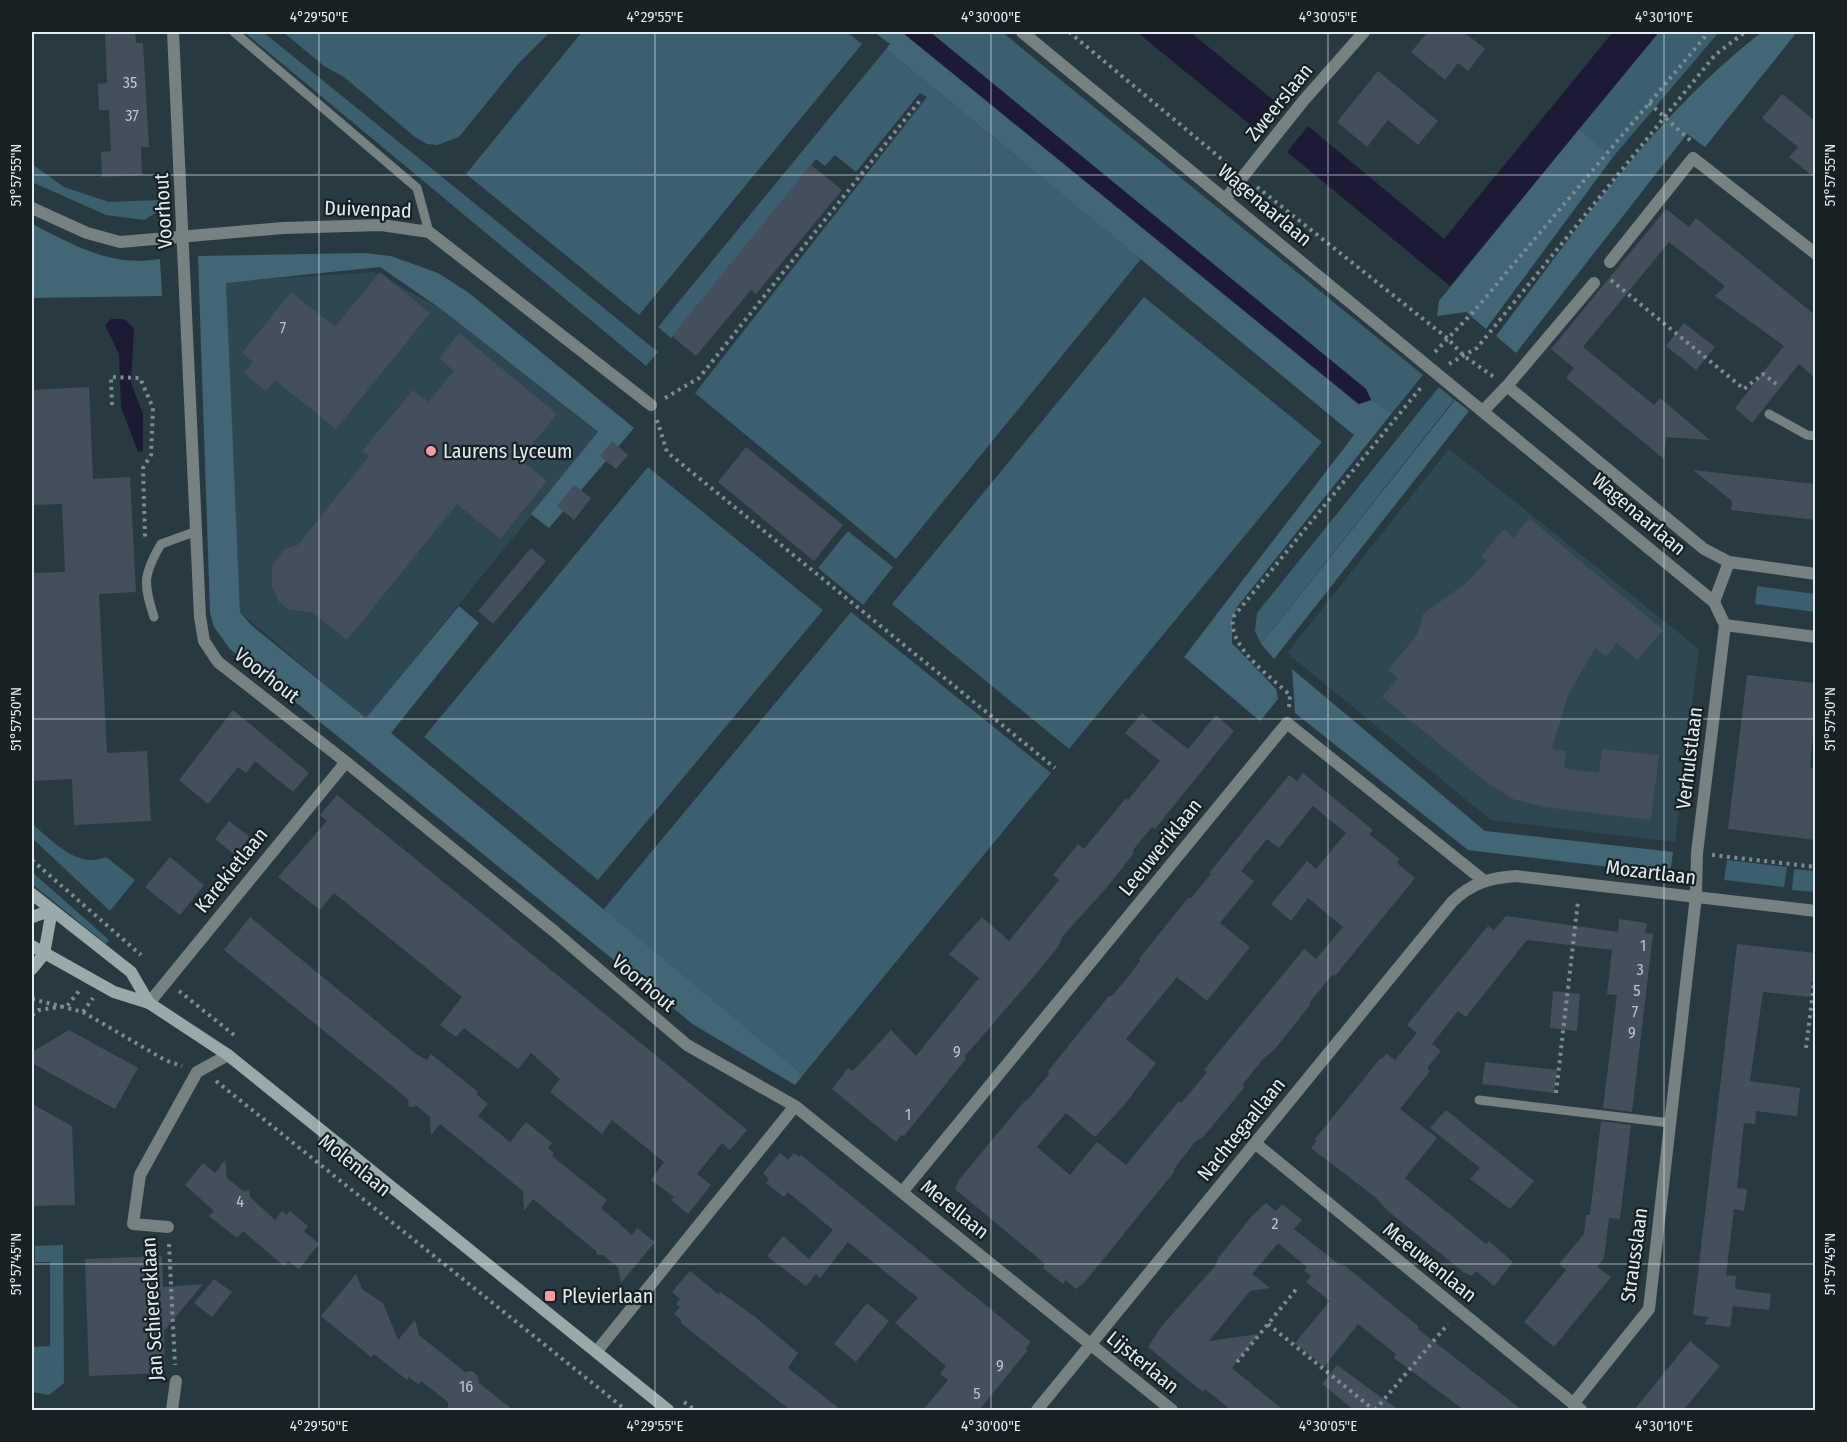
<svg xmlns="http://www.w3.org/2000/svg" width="1847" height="1442" font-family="'Fira Sans Condensed',sans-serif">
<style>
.built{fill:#2d4853}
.green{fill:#3a5f6e}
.forest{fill:#416676}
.water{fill:#1c1a34}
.building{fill:#444f5d;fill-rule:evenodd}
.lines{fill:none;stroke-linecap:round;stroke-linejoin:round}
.path{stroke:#7c8c92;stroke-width:4;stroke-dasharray:3 4.5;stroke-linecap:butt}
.lane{stroke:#768181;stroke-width:9}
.street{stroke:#768181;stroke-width:12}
.secondary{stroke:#9aa;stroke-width:12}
.ticks{fill:none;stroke:#e1edf2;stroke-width:1.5;stroke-opacity:0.45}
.poi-dot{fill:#f49aa4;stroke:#172023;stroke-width:2}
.labels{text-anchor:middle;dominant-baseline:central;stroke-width:4.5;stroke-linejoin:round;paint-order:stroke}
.number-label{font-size:16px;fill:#bac6cd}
.street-label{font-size:20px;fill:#e1edf2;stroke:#172023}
.poi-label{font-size:20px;fill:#e1edf2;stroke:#172023;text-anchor:start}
.neatline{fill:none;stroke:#e1edf2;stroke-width:2}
.ticks-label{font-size:15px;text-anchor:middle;fill:#e1edf2}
</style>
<rect width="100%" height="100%" fill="#273a42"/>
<path class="built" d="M374,272L441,309L598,433L366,719L240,612L225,282Z
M1449,449L1699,649L1675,842L1491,820L1287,653Z"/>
<path class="green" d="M244,32H263L658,352L646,366Z
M283,32H550L519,63L459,137L437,145L427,144L415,137L344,77L324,66Z
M582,32H847L862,44L639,315L466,174Z
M930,32H1002L1423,375L1392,413L1371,400L1366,389Z
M1659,32H1719L1613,157L1579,129Z
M886,49L1141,259L896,559L695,393L927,97L920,93L856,172L835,155L825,166L816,159L671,338L658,327Z
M32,164L64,187L109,202L162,200V209L144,220L106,215L32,182Z
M1144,297L1322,442L1069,749L892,604Z
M1439,387L1454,400L1261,644L1255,631L1257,613Z
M648,467L823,610L598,880L424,737Z
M848,531L893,567L863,605L818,568Z
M1757,586L1815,594V612L1755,604Z
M851,612L1051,773L803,1075L603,910Z
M32,824C53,841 77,869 106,857L135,880L110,911L32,838Z
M1727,860L1787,867L1784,887L1724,880Z
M1794,869L1815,871V892L1792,890Z
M32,872L109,940L106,944L32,884Z
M63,1245L64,1383L49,1395L32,1392V1347L50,1346V1262H35V1246Z"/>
<path class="forest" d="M874,32H902L1358,404L1371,400L1392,413L1237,607L1232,620V643L1276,689L1278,699L1260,721L1184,657L1354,435L886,49L890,44Z
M1762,32H1797L1705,147L1687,134L1516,353L1496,336C1577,229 1656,114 1762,32Z
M1579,129L1613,157L1486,329L1466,312L1437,316L1439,301Z
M32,224C76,246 110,267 160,259L162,296L32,298Z
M364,253L391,256L438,273L469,293L634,428L549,528L531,514L598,432L441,309L380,267L226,283L240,612L251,625L366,718L459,606L479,623L391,733L803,1075L795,1085L694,1025L230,649L214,627L210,613L198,256Z
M1455,400L1469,411L1274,659L1261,644Z
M1292,669L1485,831L1673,852L1670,874L1468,850L1295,713Z"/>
<path class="water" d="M902,32H930L1366,389L1371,400L1359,404Z
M1137,32H1190L1281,106L1259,132Z
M1613,32H1659L1450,286L1287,152L1308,126L1444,239Z
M111,319H124L134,328L131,384L143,413V451L138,452L121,407L119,354L105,325Z"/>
<path class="building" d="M105,32H135L136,43H143L149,147H141L142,175L102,177L101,152L111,151L109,110H99L98,84L107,83Z
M1428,32H1464L1485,49L1468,71L1458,63L1445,80L1411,52Z
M1378,71L1438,121L1418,145L1388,120L1367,147L1337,122Z
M1782,94L1815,121V178L1789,157L1798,147L1762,118Z
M811,165L842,190L756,294L751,290L696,356L672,336Z
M1666,209L1689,227L1696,218L1815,315V378L1799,364L1752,423L1735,408L1784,346L1715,296L1725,286L1669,242L1583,347L1654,405L1660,398L1710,440L1666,437L1664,459L1566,378L1574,368L1551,349Z
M380,272L430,313L336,429L275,380L266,391L244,373L253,362L242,353L291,292L335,327Z
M1684,323L1715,347L1696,370L1666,346Z
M459,333L557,414L520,459L547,481L500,539L457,504L347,640L312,612L290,610L279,602L272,586V565L285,549L298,545L369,456L362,451L413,390L428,402L454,371L439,358Z
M89,387L93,479L130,477L136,592L99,594L107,753L147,751L151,821L74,825L72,779L32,781V573L65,572L62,504L32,505V390Z
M612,441L628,455L616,469L600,456Z
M746,447L843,525L814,561L718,482Z
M1693,470L1815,484V520L1731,510L1732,501Z
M574,485L591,498L574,520L557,506Z
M1529,518L1663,630L1637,660L1617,643L1606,657L1595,648L1568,695L1552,749L1566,751L1564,768L1599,773L1602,749L1659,755L1651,820L1544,807L1513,799L1486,782L1382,697L1398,678L1388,670L1417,635L1423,614L1466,583L1487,561L1481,556L1504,529L1514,538Z
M531,548L546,561L493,624L478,611Z
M1747,675L1815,683V714L1810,768H1815V840L1728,829Z
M233,710L309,773L293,792L255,761L246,773L238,767L208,804L179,780Z
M1142,713L1188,749L1216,715L1234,731L1155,829L1152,827L1133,850L1134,853L1107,887L1062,937L1058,947L1036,974L965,1056L966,1059L904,1136L901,1135L896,1142L832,1089L848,1068L853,1071L891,1030L916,1056L979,978L949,954L982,917L1009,941L1059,880L1053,875L1078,844L1084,849L1126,798L1128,800L1160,761L1125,733Z
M1303,773L1373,830L1369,834L1400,859L1397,863L1415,878L1335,976L1333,974L1310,1002V1005L1275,1049L1262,1060L1243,1084L1244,1088L1204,1136L1195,1142L1174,1169V1172L1084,1283L1076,1289L1066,1280L1063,1284L1043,1268L1045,1264L955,1189L959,1180L1021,1105L1029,1098L1049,1074L1048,1071L1109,996H1112L1128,977L1140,961L1139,959L1188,898H1191L1211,874L1209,873L1289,775L1297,781ZM1313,806L1346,833L1316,869L1307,861L1271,904L1291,921L1308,898L1343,927L1316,959L1304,949L1204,1070L1207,1072L1194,1088L1181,1103L1179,1101L1126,1165L1097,1142L1070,1175L1037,1147L1066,1113L1095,1137L1125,1104L1156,1063L1126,1039L1177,977L1207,1001L1235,966L1250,947L1220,923L1254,881L1241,871L1267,839L1279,848Z
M337,795L747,1130L730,1150L722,1143L697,1174L711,1185L688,1214L671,1200L674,1197L651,1180L664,1162L612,1120L602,1134L550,1092L560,1079L531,1053L518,1069L464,1028L456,1037L440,1025L462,997L334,893L320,910L278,877L327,821L320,815Z
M229,821L250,837L235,855L215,839Z
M170,857L204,885L180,915L145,887Z
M1506,916L1618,932L1619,919L1647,923L1645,933L1653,934L1632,1112L1603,1108L1617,995L1607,994L1612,950L1527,940L1466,1017L1458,1011L1432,1044L1441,1051L1427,1068L1430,1071L1400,1109L1437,1138L1405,1178L1486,1244L1489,1241L1513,1262L1494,1286L1476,1271L1472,1276L1463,1272L1388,1211L1375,1197L1311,1148L1316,1142L1315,1139L1379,1060L1387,1054L1395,1060L1417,1033L1407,1025L1488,926L1494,930Z
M250,917L416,1054L427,1060L431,1054L478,1092L476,1094L488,1104L478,1116L510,1142L526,1122L552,1143L548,1148L554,1153L552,1156L607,1200L601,1208L632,1235L637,1228L655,1242L621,1283L618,1267L603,1255H597L596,1251L533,1199L524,1211L523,1191L440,1124L431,1135L430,1117L417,1106L409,1107L408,1099L224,950Z
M1737,944L1815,953V956L1810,997L1763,992L1750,1081L1800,1088L1797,1116L1756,1111L1755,1124L1744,1123L1737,1188L1747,1189L1744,1211L1734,1209L1726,1275L1736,1276L1735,1289L1771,1294L1769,1310L1733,1306L1730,1327L1704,1324L1709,1317L1693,1315Z
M1553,991L1580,994L1577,1031L1550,1028Z
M69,1030L138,1068L115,1109L32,1063V1052Z
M1485,1062L1557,1070L1554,1093L1482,1084Z
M32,1104L72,1126L75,1205L32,1206Z
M1446,1110L1534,1181L1510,1209L1470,1179L1480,1168L1430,1128Z
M1601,1121L1631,1125L1620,1219L1609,1218L1604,1258L1597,1267L1611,1277L1554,1347L1524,1322L1566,1270L1559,1264L1584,1234L1586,1215H1590Z
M780,1153L788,1160L794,1153L799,1157L801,1155L1031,1342L1025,1349L1028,1350L979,1410H923L948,1380L940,1374L946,1366L895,1323L918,1298L848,1242L820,1278L816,1274L806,1286L767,1256L783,1236L809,1259L833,1230L788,1192L784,1197L766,1183L769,1179L763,1173Z
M225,1160L227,1178L243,1191L249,1190L250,1197L275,1220L282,1211L287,1215L290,1211L308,1226L304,1231L319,1244L299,1269L288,1261L284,1266L243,1231L237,1238L209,1216L214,1211L185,1185L203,1163L215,1173Z
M1266,1203L1276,1211L1282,1204L1302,1220L1294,1229L1341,1266L1344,1265L1418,1326V1329L1522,1410H1464L1394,1358L1396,1354L1358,1324L1324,1367L1295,1343L1330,1301L1306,1282L1311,1276L1304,1271L1307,1267L1278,1243L1252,1274L1270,1288L1250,1291L1209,1341L1259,1334L1232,1368L1283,1410H1231L1205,1389L1203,1392L1148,1347L1161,1327L1215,1266L1219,1257L1251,1217Z
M162,1256L163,1287L203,1284L164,1331L165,1373L89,1376L85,1259Z
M690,1271L718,1294L720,1292L754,1316L798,1353L788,1368L841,1410H790L681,1323V1320L674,1314L680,1307L676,1304L680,1299L672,1292Z
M356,1274L362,1289L383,1303L398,1340L415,1320L419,1335L465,1372L472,1371L478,1376L479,1383L513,1410H448V1402L421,1381L419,1385L409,1377L407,1380L374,1354L371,1357L321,1316Z
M214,1279L232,1292L212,1317L194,1303Z
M867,1303L889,1321L856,1362L834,1344Z
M1690,1341L1720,1366L1686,1407L1684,1410H1634Z
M1337,1365L1367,1387L1399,1410H1354L1322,1384Z"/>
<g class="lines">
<path class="path" d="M1069,32L1230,166
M1649,103L1692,142
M1257,187L1447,338L1464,356L1494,377
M1611,280L1744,389L1763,374L1776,384
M1435,352L1475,310L1709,32
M1449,364L1477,348L1715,55L1745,32
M665,398L699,378L922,98
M112,405L111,377L140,378L153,408L151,455L143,468L145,538
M657,420L667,452L1055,768
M1289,707L1290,695C1272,678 1224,644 1234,616L1423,385
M1712,855L1816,867
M32,860L141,955
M179,991L234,1035
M32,999L83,1012L165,1060L182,1066
M83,1012L93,998
M32,1015L39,1010L67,1006L79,991
M1806,1048L1816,967
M216,1081L626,1410
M1556,1093L1578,901
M169,1244L175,1365
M1268,1324L1374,1410
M1237,1362L1298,1287
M684,1402L695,1410
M1375,1410L1448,1324"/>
<path class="lane" d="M234,32L417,188L429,232
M1769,414L1807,435L1816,436
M154,617C143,583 143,575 161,544L197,531
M1479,1100L1670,1123"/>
<path class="street" d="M173,32L200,617L204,641L218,662L346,762L555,932L687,1045L795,1106L1172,1410
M1022,32L1714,602
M1226,198L1304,100L1364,32
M32,208L87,233L120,242L283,228L381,225L429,232L651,405
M1610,262L1693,158L1816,254
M1507,386L1704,549L1729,562
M1484,410L1507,386L1594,283
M1725,625L1816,637
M149,1003L346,762
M1255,1143L1581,1410
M903,1191L1287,723L1483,880
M168,1227L133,1224L140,1175L197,1072L228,1055
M597,1351L795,1106
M1573,1404L1649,1309L1696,896L1697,853L1725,625L1714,602L1729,562L1816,574
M172,1410L176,1381
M1037,1410L1452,902C1471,883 1490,878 1516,876L1816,911"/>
<path class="secondary" d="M32,894L131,972L149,1003
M32,917L52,910
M32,946L114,992L149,1003L228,1055L668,1410
M32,969L44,954L52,910"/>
</g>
<path class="ticks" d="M319,32V1410M655,32V1410M991,32V1410M1328,32V1410M1664,32V1410M32,175H1816M32,719H1816M32,1264H1816"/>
<g class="poi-dot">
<circle cx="431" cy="451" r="6"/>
<rect x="544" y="1290" width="12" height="12" rx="3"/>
</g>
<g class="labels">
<g class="number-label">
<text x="130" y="82">35</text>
<text x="132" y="115">37</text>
<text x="283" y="327">7</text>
<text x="1643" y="945">1</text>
<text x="1640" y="969">3</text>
<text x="1637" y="990">5</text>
<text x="1635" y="1011">7</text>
<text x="1632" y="1032">9</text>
<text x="957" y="1051">9</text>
<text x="908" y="1114">1</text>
<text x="240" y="1201">4</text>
<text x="1275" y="1223">2</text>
<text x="1000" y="1365">9</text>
<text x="466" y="1386">16</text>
<text x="977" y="1393">5</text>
</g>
<g class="street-label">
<text transform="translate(1279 102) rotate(-51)">Zweerslaan</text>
<text transform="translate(1265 205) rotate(40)">Wagenaarlaan</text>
<text transform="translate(368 209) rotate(2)">Duivenpad</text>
<text transform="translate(163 211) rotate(-93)">Voorhout</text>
<text transform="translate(1639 514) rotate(40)">Wagenaarlaan</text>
<text transform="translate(267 675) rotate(38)">Voorhout</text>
<text transform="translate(1689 758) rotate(-83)">Verhulstlaan</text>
<text transform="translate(1160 847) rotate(-51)">Leeuweriklaan</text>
<text transform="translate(231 870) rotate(-51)">Karekietlaan</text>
<text transform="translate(1651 872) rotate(7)">Mozartlaan</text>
<text transform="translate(644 983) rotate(40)">Voorhout</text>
<text transform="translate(1241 1129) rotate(-51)">Nachtegaallaan</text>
<text transform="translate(355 1165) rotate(39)">Molenlaan</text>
<text transform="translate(955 1209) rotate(39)">Merellaan</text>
<text transform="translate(1634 1255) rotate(-82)">Strausslaan</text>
<text transform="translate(1430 1262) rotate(39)">Meeuwenlaan</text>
<text transform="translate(152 1309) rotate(-93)">Jan Schierecklaan</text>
<text transform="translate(1143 1362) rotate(39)">Lijsterlaan</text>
</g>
<g class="poi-label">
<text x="443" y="451">Laurens Lyceum</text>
<text x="562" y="1296">Plevierlaan</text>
</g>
</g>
<rect width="1847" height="1442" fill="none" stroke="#172023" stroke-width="66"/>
<rect x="33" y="33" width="1781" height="1376" class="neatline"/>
<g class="ticks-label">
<text x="319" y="22">4°29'50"E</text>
<text x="655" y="22">4°29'55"E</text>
<text x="991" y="22">4°30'00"E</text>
<text x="1328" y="22">4°30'05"E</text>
<text x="1664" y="22">4°30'10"E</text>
<text transform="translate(16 175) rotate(-90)" y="5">51°57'55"N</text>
<text transform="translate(1830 175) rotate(-90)" y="5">51°57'55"N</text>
<text transform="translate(16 719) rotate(-90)" y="5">51°57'50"N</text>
<text transform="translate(1830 719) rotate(-90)" y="5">51°57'50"N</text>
<text transform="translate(16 1264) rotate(-90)" y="5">51°57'45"N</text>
<text transform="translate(1830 1264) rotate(-90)" y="5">51°57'45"N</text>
<text x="319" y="1431">4°29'50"E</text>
<text x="655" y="1431">4°29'55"E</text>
<text x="991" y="1431">4°30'00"E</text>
<text x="1328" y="1431">4°30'05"E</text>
<text x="1664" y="1431">4°30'10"E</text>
</g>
</svg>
